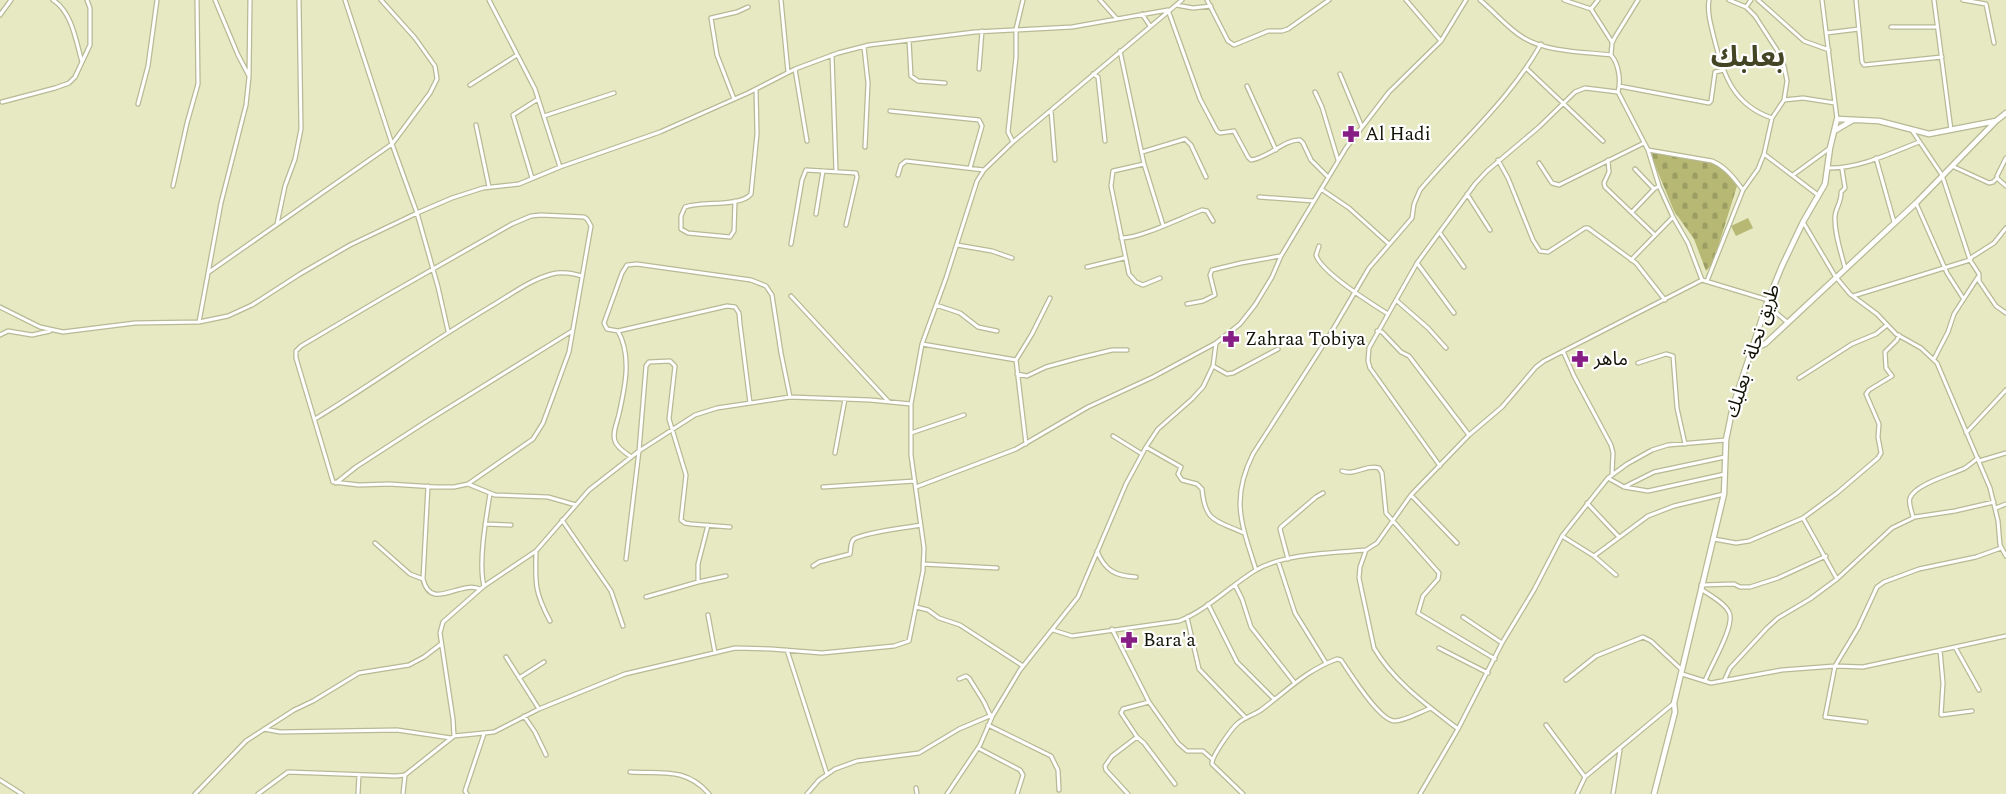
<svg xmlns="http://www.w3.org/2000/svg" width="2006" height="794" font-family="Spectral,'Noto Sans Arabic',serif">
<style>
.cemetery{fill:url(#cemetery-stones)}
.pitch{fill:#b6b873}
.lines{fill:none;stroke-linecap:round;stroke-linejoin:round}
.minor-casing{stroke:#b8b995;stroke-width:5.5}
.tertiary-casing{stroke:#b8b995;stroke-width:7}
.minor{stroke:#fff;stroke-width:3}
.tertiary{stroke:#fff;stroke-width:4.5}
.labels{text-anchor:middle;dominant-baseline:central;stroke-width:4.5;stroke-linejoin:round;paint-order:stroke}
.poi-label{font-size:19px;fill:#121205;stroke:#fff;text-anchor:start}
.street-label{font-size:19px;fill:#121205;stroke:#fff}
.town-label{font-size:29px;font-weight:bold;fill:#444524;stroke:#fff}
</style>
<defs>
<pattern id="cemetery-stones" width="16" height="16" patternUnits="userSpaceOnUse" patternTransform="scale(1.25)"><rect width="16" height="16" fill="#b6b873"/><path d="M2 7V4a2 2 0 0 1 4 0v3zM10 15v-3a2 2 0 0 1 4 0v3z" fill="#9b9d62"/></pattern>
</defs>
<rect width="100%" height="100%" fill="#e7e9c3"/>
<path class="cemetery" d="M1656,151L1718,163L1737,186L1713,263L1706,271L1694,239L1674,211L1650,153Z"/>
<path class="pitch" d="M1748,218L1753,228L1736,236L1731,226Z"/>
<g class="lines">
<g class="minor-casing">
<path id="minor" d="M53,0C72,12 76,41 82,62
M215,0L238,55L249,76
M345,0L392,144L417,213L438,287L448,331
M489,0L535,89L560,167
M781,0L788,72
M1100,0L1117,19
M1207,0L1228,41L1234,45L1268,31H1282L1288,29L1329,0
M1406,0L1441,41
M1480,0C1495,12 1508,29 1524,38C1547,52 1585,52 1611,55
M1564,0L1591,9L1612,42
M1638,0L1615,37L1612,43L1611,55C1619,64 1621,81 1618,92L1648,150L1659,186L1673,217L1688,243L1702,280L1768,300
M1709,0C1707,13 1711,25 1714,38C1723,74 1733,105 1772,118
M1758,0L1804,41L1829,50
M1822,0L1837,119
M1856,0L1862,62L1864,65L1942,57
M1934,0L1951,130
M1963,0L1986,4L1994,43
M1176,5L1193,8L1211,6
M1746,7L1751,0
M1591,9L1598,0
M1142,14L1150,26
M0,15L11,0
M1891,27H1937
M1826,33L1859,29
M909,40L911,76L918,81L945,83
M864,47L868,83L865,147
M1120,51L1144,164L1163,225
M832,55L836,171
M795,69L807,141
M979,69L982,31
M1527,69L1603,141
M1093,74L1098,77L1105,141
M1340,74L1362,127
M470,85L517,55
M1247,86L1276,150
M1619,86L1709,103L1711,101L1715,72L1724,70
M1315,92L1322,107L1338,160
M734,99L717,55L711,18L737,12L748,7
M1784,100L1803,98L1835,103
M2,102L55,88L69,83L75,77L90,45V8L87,0
M138,104L148,66L157,0
M1051,110L1055,160
M890,111L979,120L982,126L970,168
M544,116L614,93
M476,125L489,187
M1911,129L1942,175L1970,260L1979,274V281L1996,306L2006,313
M1013,142L1008,132L1016,57V29L1023,0
M1648,150L1712,161C1726,167 1734,178 1743,190
M1142,152L1185,139L1191,145L1206,177
M1764,154L1818,195
M1876,158L1894,222
M2006,158L1997,176L1998,179L2006,186
M1498,160L1508,178L1533,240L1540,251L1548,252L1585,228H1588L1636,263L1665,300
M1608,160L1609,172L1604,183L1605,187L1655,235
M1539,163L1552,183L1559,185L1644,143
M1144,164L1113,171L1111,186L1129,274L1136,282L1143,285L1160,278
M1952,166L1989,183L1993,182L1997,178
M1828,168C1858,169 1891,153 1919,142
M1635,169L1654,189
M1842,169L1845,188L1841,192C1842,201 1836,207 1835,216C1834,233 1841,252 1845,268
M898,175L901,165L906,161L984,170
M1793,175L1830,148
M532,178L513,115L538,99
M173,186L187,123L198,84L197,0
M1321,189L1349,208L1389,244
M1467,194L1490,230
M1259,197L1314,201
M735,201L734,231L730,237L688,233L681,229V216L685,207C702,201 741,207 751,194L757,134L756,89
M1916,203L1947,273L1963,298
M1632,212L1654,189L1659,186
M816,214L823,171
M541,215L584,217L587,219L591,226L569,352L543,423L533,439L468,484L454,487H436L389,484L359,485L333,482L296,358V351L301,346L384,297L512,224L531,216Z
M1803,222L1835,276L1850,294L1877,314L1896,334L1921,348L1937,363L1990,488L1998,521L2000,545L2006,556
M277,224L285,186L295,159L301,129L299,0
M1440,233L1464,267
M1121,238C1139,239 1183,217 1202,210L1207,211L1213,221
M791,244L802,180L806,170L856,173L857,177L846,225
M957,245L992,251L1012,258
M1319,246L1316,255C1321,272 1372,304 1388,314
M1631,260L1673,217
M1417,263L1454,313
M1087,267L1124,258
M209,272L392,144L430,93L437,79L435,66L415,38L381,0
M1707,281L1743,190L1758,169L1764,154L1772,118L1784,100L1787,81L1784,66L1777,50L1755,16L1746,7L1729,0
M791,296L889,402
M1853,296L1970,260L1972,257L1994,243L2006,228
M1396,300L1428,328L1446,348
M1187,304L1203,301L1215,295L1210,275L1212,270L1241,263L1280,256
M936,305L960,313L978,327L997,331
M1767,305L1787,322
M0,307L40,327L63,332L135,323L199,322L228,316L252,305L300,274L350,245L417,213L452,198L483,188L519,184L560,167L660,132L748,93L795,69L838,53L869,45L975,32L1072,27L1168,10L1200,99L1217,131L1220,133L1234,131L1248,157L1251,160C1268,158 1285,139 1300,140L1303,143L1311,160L1328,177
M199,322L221,203L246,105L249,77L250,0
M618,331L727,306L735,307L739,313L740,324L750,403
M1377,331L1382,332L1401,352L1409,356L1469,435
M0,335L8,331L32,335L50,331
M922,344L1016,360
M1563,351L1574,376L1611,445L1613,453L1612,474
M1934,359L1948,332L1954,314L1978,277
M1638,363L1666,354L1673,356L1677,408L1685,444
M1213,366L1227,374L1233,373L1278,349
M1017,374L1027,376L1046,367L1079,358L1112,350H1127
M1799,378L1852,344L1876,334L1887,325
M315,419C374,383 429,343 488,308C509,296 529,280 552,274C562,271 572,273 582,276
M911,433L964,415
M1966,433L2006,390
M1113,436L1142,454
M1026,444L1016,360L1032,334L1050,298
M1146,447L1181,467L1178,474L1182,480L1197,484L1202,489C1205,522 1215,520 1244,533
M835,453L845,399
M631,457C626,453 617,448 615,441C612,433 617,423 619,414C625,387 632,356 618,331L607,329L604,323L622,273L627,265L637,264L751,280L766,286L772,295L781,353L790,397
M1979,461L2006,453
M1440,466L1370,368L1368,361L1369,348L1417,263L1475,184L1487,171L1539,127L1575,92L1585,88L1618,92
M1342,471C1356,476 1365,464 1379,468L1382,473L1386,513L1439,573L1438,579L1423,596L1418,613L1495,659
M1608,478L1624,487L1648,491L1725,474
M336,483L356,467L427,421L572,331
M468,484L495,495L548,497L576,505
M428,486L423,579C431,612 459,580 480,589
M823,487L915,481
M916,487L1016,449L1088,407L1153,377L1216,343
M1624,487L1654,472L1725,457
M1411,495L1457,543
M1587,503L1619,537
M1996,508L2006,504
M1913,517C1912,512 1908,503 1910,498C1915,484 1953,474 1965,468C1970,465 1974,461 1978,458
M1803,518L1837,579
M562,520L611,591L623,626
M485,524L511,525
M1562,536L1594,556L1616,575
M1714,539L1736,543L1749,541L1803,518L1837,493L1878,458L1881,453L1878,437L1879,424L1866,394L1869,390L1892,376L1886,368L1885,352L1897,340L1899,335
M375,543L410,574L423,579
M1366,550L1360,567L1359,578L1374,648C1394,682 1427,705 1458,729
M1097,551C1105,571 1116,576 1136,577
M536,552C535,584 535,593 550,621
M1594,556L1648,516L1674,506L1724,494
M626,559L639,451L646,366L649,362L670,361L675,366L669,419L686,475L681,520L685,523L691,524L730,527
M1288,559L1280,529L1281,527L1316,497L1323,493
M1278,561L1295,613L1326,663
M923,564L997,568
M813,566L819,562L850,554C851,549 850,542 854,539C866,532 905,528 921,525
M1256,570C1242,525 1230,500 1253,454L1329,336L1369,268L1412,218L1414,204L1420,190C1461,141 1509,101 1541,44
M698,582L726,576
M1235,585L1242,599L1251,627L1294,682
M1701,585L1734,584L1740,587H1750L1778,578L1826,556
M484,586C478,563 486,518 490,494
M1701,589C1709,595 1724,602 1729,612C1736,625 1710,667 1705,681
M646,597L698,582V564L708,525
M1208,604L1237,662L1274,699
M916,607L928,610L939,618L960,625L1023,666
M708,615L715,653
M1187,617L1199,669L1246,718
M1463,617L1502,643
M1112,629L1149,702L1178,743L1187,751H1203L1212,759
M1053,630L1072,636L1179,621C1207,610 1230,586 1256,570C1286,553 1332,553 1366,550L1377,543L1411,495L1469,435L1502,407L1536,367L1544,361L1702,280
M1955,647L1979,690
M1439,648L1488,673
M787,650L827,774
M1940,650L1943,683L1941,715L1972,711
M506,657L539,709
M1682,674L1711,683L1782,670L1835,666L1863,667L2006,636
M519,678L544,662
M959,679L966,676L969,678L984,702L990,715
M1725,679L1730,668L1767,628L1778,618L1810,599L1837,579L1892,528L1915,517L1955,511L1994,502
M1566,680L1596,656L1643,637L1651,641L1682,670
M1149,702L1123,709L1121,713L1137,737L1144,743L1175,784
M524,716L535,732L546,755
M1866,722L1825,717L1835,666L1858,628L1877,587L1884,582L1919,569L1976,557L2001,548
M988,725L1051,756L1058,770L1059,790
M1546,725L1585,777
M264,729L280,732L397,730L451,738
M454,736L453,719L440,633L443,622L484,586L536,551L589,490L639,451L695,415L717,408L790,397L870,400L911,404
M978,748L1020,770L1023,775L1017,794
M630,772C662,774 686,767 709,794
M0,780L22,794
M916,788L917,794
M195,794L246,741L294,710L313,701L359,673L409,665L424,657L441,644
M258,794L288,772L396,776L405,775L454,736L494,732L539,709L625,674L735,648L771,649L822,653L894,646L909,641L923,571L924,548L911,455V404L922,344L946,278L977,181L984,170L1013,142L1182,0
M358,794L359,775
M403,794L405,775
M467,794L465,791L484,734
M807,794L819,780L835,769L857,761L919,753L959,729L992,715
M947,794L980,745L993,715L1020,670L1078,597L1126,484L1146,447L1158,429L1192,399L1203,387L1213,366L1216,343L1240,324L1255,305L1272,277L1281,256L1346,148L1389,92L1441,41L1466,0
M1128,794L1106,770L1105,766L1112,756L1137,737
M1243,794L1212,764C1211,757 1232,728 1238,723C1245,717 1254,715 1261,710C1288,690 1305,671 1337,659L1341,660C1350,673 1379,720 1394,721C1405,721 1420,712 1431,708
M1420,794L1458,729L1502,643L1534,590L1562,536L1608,478L1627,464L1652,450L1668,445L1726,440
M1577,794L1585,777L1674,703
M1613,794L1620,750"/>
</g>
<g class="tertiary-casing">
<path id="tertiary" d="M1836,130L1853,120
M1753,349L1765,344L1916,203L1995,122
M1654,794L1675,712L1674,703L1724,494L1726,440L1733,406L1768,300L1782,266L1803,222L1825,184L1830,148L1837,119L1879,121L1929,134L1996,121L2006,113"/>
</g>
<use href="#minor" class="minor"/>
<use href="#tertiary" class="tertiary"/>
</g>
<defs>
<g id="pharmacy-bare" transform="scale(1.35)"><path d="M-2-6h4v4h4v4h-4v4h-4v-4h-4v-4h4Z" fill="#871e85" stroke="#fff" stroke-width="2.5" paint-order="stroke"/></g>
</defs>
<g fill-rule="evenodd">
<use href="#pharmacy-bare" x="1351" y="134"/>
<use href="#pharmacy-bare" x="1231" y="339"/>
<use href="#pharmacy-bare" x="1580" y="359"/>
<use href="#pharmacy-bare" x="1129" y="640"/>
</g>
<g class="labels">
<g class="poi-label">
<text x="1365" y="134">Al Hadi</text>
<text x="1245" y="339">Zahraa Tobiya</text>
<text x="1594" y="359">ماهر</text>
<text x="1143" y="640">Bara'a</text>
</g>
<g class="street-label">
<text transform="translate(1753 351) rotate(-72)">طريق نحلة - بعلبك</text>
</g>
<g class="town-label">
<text x="1748" y="57">بعلبك</text>
</g>
</g>
</svg>
